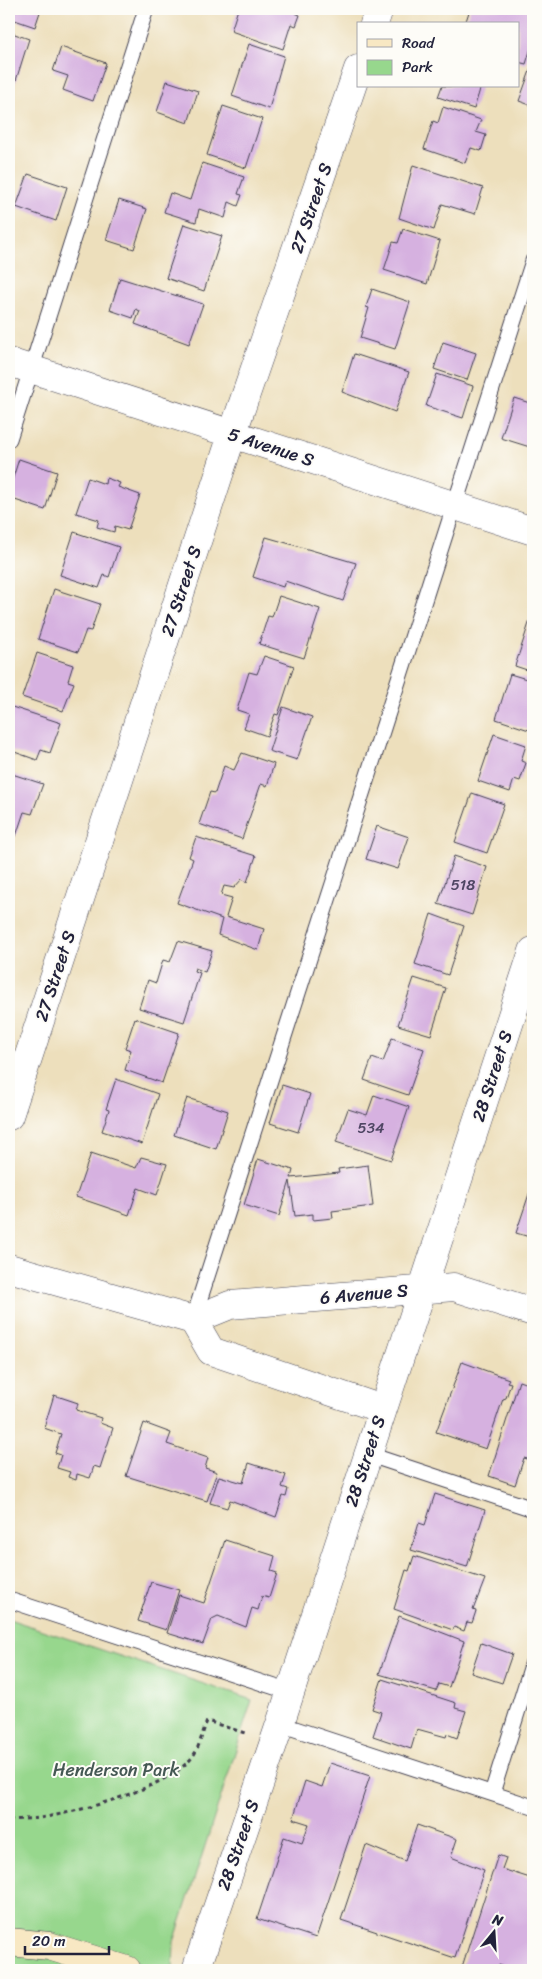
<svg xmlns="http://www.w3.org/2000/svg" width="542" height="1979" font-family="Sriracha,sans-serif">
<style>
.green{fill:#97d78d;stroke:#5c7c64}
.building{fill:#d6b1e0}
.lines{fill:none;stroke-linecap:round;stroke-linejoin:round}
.lane-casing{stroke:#403e4e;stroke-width:17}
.street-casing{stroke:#403e4e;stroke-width:29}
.secondary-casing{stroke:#403e4e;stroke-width:29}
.path{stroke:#403e4e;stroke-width:3;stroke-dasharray:4 4;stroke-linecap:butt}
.lane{stroke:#fff;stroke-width:15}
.street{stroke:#fff;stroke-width:28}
.secondary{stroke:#f8e8c3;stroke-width:28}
.labels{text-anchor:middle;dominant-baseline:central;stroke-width:4;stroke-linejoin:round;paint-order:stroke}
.number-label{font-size:15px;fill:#4f4664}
.street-label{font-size:18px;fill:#22223b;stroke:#fdfcf7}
.park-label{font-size:18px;fill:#455854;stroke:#fdfcf7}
</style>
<rect width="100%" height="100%" fill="#fdfcf7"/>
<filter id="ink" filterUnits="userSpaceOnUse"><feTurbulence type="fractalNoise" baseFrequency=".02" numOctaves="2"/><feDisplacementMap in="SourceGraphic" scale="10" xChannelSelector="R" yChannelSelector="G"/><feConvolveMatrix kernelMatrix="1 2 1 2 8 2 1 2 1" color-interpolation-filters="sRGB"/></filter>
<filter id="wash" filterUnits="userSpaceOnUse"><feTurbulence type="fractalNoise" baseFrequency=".0096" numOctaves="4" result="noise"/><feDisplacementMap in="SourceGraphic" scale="20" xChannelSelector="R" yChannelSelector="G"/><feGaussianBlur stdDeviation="1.12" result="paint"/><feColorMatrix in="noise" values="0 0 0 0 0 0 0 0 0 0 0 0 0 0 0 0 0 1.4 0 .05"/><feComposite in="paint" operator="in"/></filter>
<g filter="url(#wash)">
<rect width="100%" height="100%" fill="#eddfbc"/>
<path class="green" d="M9,1619L252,1700L174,1942L173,1970H9Z"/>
<g id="blocks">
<path class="building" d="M9,9H41L35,27L9,18Z
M238,9H296L295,13L300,15L296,26L291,24L283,49L231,31Z
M470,9H533V41L526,64L518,62V24H465Z
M9,32L29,39L13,90L9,89Z
M249,44L284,56L269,109L232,96Z
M61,47L106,63L93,101L63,90L68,76L53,71Z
M531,68L533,69V106L519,101Z
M167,81L198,91L188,123L157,112Z
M442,86H481L474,109L438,97Z
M223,106L262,119L246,168L207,155Z
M443,107L481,120L476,132L486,135L481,151L471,148L465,163L424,149L433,121L438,123Z
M202,163L244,177L238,194L242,195L238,206L229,202L225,218L199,209L196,222L164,212L170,193L190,200Z
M413,165L483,188L475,214L442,204L434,230L399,218Z
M28,174L67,187L56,221L16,207Z
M119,200L147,209L134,249L106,240Z
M184,224L222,236L204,291L166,278Z
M403,229L440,241L427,284L384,270L393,242L398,243Z
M120,278L203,304L189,344L135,324L140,311L136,309L133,318L110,310Z
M372,289L410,302L395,349L360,338L369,308L366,307Z
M443,342L476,353L467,380L434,369Z
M354,354L409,372L395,412L342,392Z
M437,374L473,386L463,418L426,406Z
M514,398L533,404V448L501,438Z
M19,459L57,472L45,510L9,498V490Z
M88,478L105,484L106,478L120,483L118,487L140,495L128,530L115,526L114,532L97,527L99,520L76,513Z
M74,532L119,547L109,577L104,575L99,588L60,575Z
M266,537L356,563L343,601L285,581L283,587L253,577Z
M54,589L100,604L91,631L86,630L78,652L38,639Z
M279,596L320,609L304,658L259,644L268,616L272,617Z
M533,611V672L515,666Z
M37,653L73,665L68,681L74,683L63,711L22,697Z
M264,656L294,666L278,715L275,714L267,736L244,728L249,714L237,710L249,672L257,674Z
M510,674L533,681V718L529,730L496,719Z
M9,706L61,723L50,753L41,750L37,760L9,750Z
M283,707L312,717L297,760L269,751Z
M494,734L526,745L521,761L526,763L520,781L514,779L510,792L478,781Z
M242,753L274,764L267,786L261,784L242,839L199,824L210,792L215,793L224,766L234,770Z
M9,773L43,784L32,814L24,812L16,836L9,833Z
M472,793L504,804L487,853L455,842Z
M377,826L409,837L398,869L366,859Z
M196,837L256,856L247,882L242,879L234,888L224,886L221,895L232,898L226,917L264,929L258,950L218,935L222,919L177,903L193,859L189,857Z
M454,856L487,867L472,915L438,904Z
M431,914L464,926L448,975L415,964Z
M178,941L212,951L205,972L195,968L194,971L200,973L184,1022L139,1008L148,980L156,983L163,960L170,962Z
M414,978L446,988L431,1035L398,1025Z
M135,1018L179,1033L162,1083L125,1070L131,1050L125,1048Z
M392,1038L424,1049L408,1095L364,1080L372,1058L383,1062Z
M116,1079L158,1094L142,1144L102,1131L109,1110L106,1109Z
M282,1085L310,1094L298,1132L270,1123Z
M374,1095L409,1107L391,1160L336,1142L348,1109L367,1115Z
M187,1098L228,1111L216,1149L174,1135Z
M91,1153L136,1168L141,1157L167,1164L157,1195L138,1188L129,1215L76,1197Z
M258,1159L293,1170L291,1178L339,1173L338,1169L368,1165L373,1206L332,1211L333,1218L313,1220V1214L295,1216L290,1181L279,1216L244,1205Z
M533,1182V1238L516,1233Z
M462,1362L509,1379L507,1382L511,1383L506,1398L503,1399L486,1449L436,1432Z
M519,1381L533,1386V1454L531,1460L524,1458L515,1485L489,1476Z
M54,1395L78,1403L76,1410L101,1418L100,1423L113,1428L100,1468L94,1466L90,1478L77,1474L76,1480L68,1477L70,1472L57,1468L61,1455L55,1453L61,1434L44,1428Z
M144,1423L171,1433L167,1444L208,1458L205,1468L217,1472L207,1501L126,1476Z
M249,1463L286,1475L282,1487L288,1489L286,1497L283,1496L276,1517L230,1500L227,1508L210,1503L219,1476L243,1483Z
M435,1494L485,1510L467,1567L411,1550L419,1523L425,1525Z
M225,1540L275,1556L271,1571L277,1573L269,1598L262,1596L258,1610L252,1608L246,1627L218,1616L212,1619L203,1644L167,1633L179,1595L204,1603Z
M414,1556L485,1579L473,1610L476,1611L472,1623L467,1622L464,1631L454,1627L453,1630L394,1609L406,1570L409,1571Z
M151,1582L179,1590L166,1630L138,1621Z
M399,1616L464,1641L449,1687L439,1684L436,1691L379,1674Z
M481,1643L512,1654L502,1683L471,1673Z
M382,1679L456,1703L455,1708L466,1711L457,1738L447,1734L446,1737L417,1729L411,1749L373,1736L381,1712L372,1709Z
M330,1763L370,1776L316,1938L257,1919L284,1837L302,1843L309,1824L293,1819L305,1781L322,1787Z
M417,1825L457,1839L451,1857L484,1870L455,1958L341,1920L366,1845L405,1861Z
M498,1855L506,1858L502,1869L533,1879V1970H513L499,1965L498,1970H461Z"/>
</g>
</g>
<g filter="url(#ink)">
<use href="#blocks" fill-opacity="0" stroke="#403e4e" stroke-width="1"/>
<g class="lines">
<g class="lane-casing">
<path id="lane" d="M9,439L146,9
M193,1320L533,261
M367,1454L533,1509
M9,1600L290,1692
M280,1724L533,1807
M492,1793L533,1662"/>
</g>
<g class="street-casing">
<path id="street" d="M374,24L379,9
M9,362L533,531
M9,1116L232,435L358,69
M9,1268L193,1320L230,1305L454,1287L533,1312
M193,1320L211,1351L382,1409
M196,1970L280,1724L533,951"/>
</g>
<g class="secondary-casing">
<path id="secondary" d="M9,1942L49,1946L127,1970"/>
</g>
<path class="path" d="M9,1820C23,1819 37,1819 51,1816C85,1810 177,1785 195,1753C200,1744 203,1731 207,1721L248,1734"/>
<use href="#lane" class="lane"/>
<use href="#street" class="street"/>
<use href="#secondary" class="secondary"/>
</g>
</g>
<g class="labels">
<g class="number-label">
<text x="463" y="885">518</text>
<text x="371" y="1128">534</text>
</g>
<g class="street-label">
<text transform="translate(311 208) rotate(-71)">27 Street S</text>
<text transform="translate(271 447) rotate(18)">5 Avenue S</text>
<text transform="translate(181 591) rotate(-72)">27 Street S</text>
<text transform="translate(55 976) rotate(-72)">27 Street S</text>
<text transform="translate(492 1076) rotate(-72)">28 Street S</text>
<text transform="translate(364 1294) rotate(-5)">6 Avenue S</text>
<text transform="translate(365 1461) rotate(-72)">28 Street S</text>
<text transform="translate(238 1845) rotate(-71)">28 Street S</text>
</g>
<g class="park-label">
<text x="116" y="1770">Henderson Park</text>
</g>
</g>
<rect width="542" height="1979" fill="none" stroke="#fdfcf7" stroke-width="30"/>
<rect x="357" y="22" width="162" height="65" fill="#fdfcf7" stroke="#a5a5ac"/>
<rect x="367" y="39" width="25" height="8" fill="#f8e8c3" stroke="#a5a5ac"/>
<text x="402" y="48" font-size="15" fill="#22223b">Road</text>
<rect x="367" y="60" width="25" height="15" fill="#97d78d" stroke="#a5a5ac"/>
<text x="402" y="72" font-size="15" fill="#22223b">Park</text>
<g transform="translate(494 1932) rotate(18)" stroke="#fdfcf7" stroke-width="4" paint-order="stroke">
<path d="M0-4L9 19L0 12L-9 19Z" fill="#22223b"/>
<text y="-8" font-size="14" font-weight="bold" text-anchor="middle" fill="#22223b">N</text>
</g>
<path d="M25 1946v8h84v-8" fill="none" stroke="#22223b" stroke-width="2.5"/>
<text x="32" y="1946" font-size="15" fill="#22223b" stroke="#fdfcf7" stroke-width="4" paint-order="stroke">20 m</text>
</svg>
